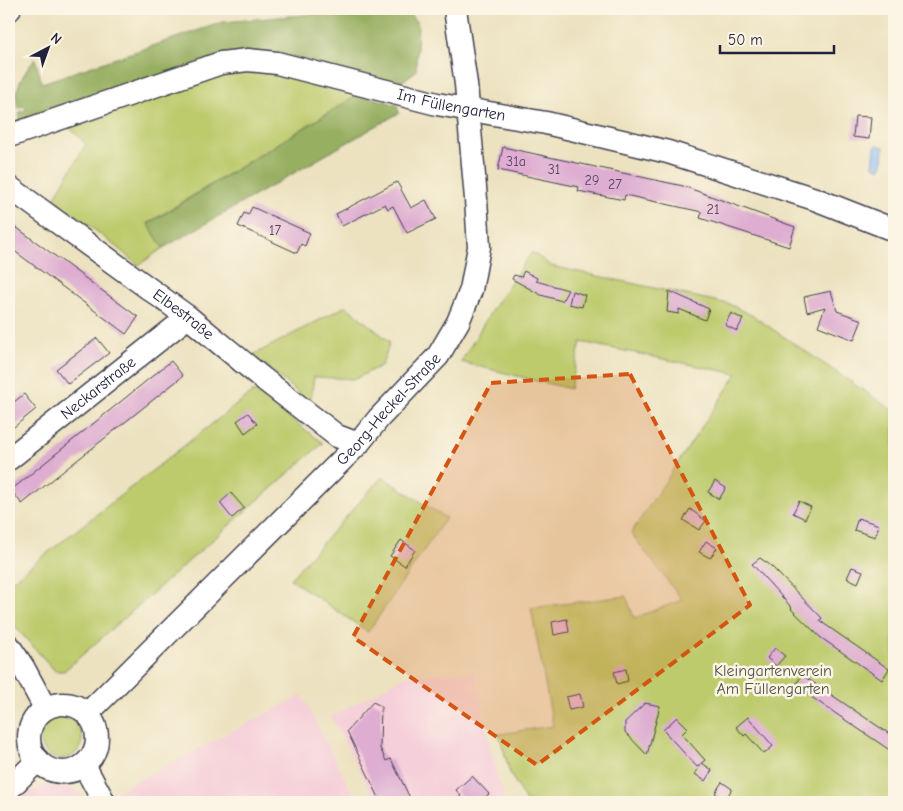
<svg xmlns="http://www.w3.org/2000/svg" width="903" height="811" font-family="'Comic Neue',sans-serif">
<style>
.built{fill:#f5cfd9}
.green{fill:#bdcb6d;stroke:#707654}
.forest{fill:#96af60;stroke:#5c684e}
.water{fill:#86baf4;stroke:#546e98}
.building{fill:#deadd1}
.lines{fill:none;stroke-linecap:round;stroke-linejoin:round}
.minor-casing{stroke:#403f4f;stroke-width:25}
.minor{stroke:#fff;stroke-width:22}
.marked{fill:#d45411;fill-opacity:0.2;stroke:#d45411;stroke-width:4;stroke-dasharray:10 6;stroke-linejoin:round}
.labels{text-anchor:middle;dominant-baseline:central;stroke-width:5;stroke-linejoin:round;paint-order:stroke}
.number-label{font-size:14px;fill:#514560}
.street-label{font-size:16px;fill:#22223b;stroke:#fcf5e5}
.park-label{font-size:16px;fill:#50554a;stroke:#fcf5e5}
</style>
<rect width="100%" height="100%" fill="#fcf5e5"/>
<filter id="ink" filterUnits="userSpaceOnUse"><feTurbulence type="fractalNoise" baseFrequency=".02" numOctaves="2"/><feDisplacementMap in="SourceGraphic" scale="10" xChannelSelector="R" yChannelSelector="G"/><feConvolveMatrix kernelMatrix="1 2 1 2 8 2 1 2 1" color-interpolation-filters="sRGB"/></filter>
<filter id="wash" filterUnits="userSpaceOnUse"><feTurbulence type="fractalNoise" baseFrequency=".0096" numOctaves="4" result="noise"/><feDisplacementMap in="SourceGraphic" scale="20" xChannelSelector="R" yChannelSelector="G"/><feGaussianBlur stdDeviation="1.12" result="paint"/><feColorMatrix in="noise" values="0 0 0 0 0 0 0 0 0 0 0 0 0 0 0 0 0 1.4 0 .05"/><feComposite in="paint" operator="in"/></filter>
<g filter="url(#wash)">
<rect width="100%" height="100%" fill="#ece2c0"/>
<path class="built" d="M475,672L497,776L505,796L497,802H376L331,717L406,676Z
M302,695L357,802H96Z
M61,783L73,789L90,802H14L24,794L50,784Z"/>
<path class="green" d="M226,71H277L359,94L148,223L163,248L139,265L54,198L86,144L67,125Z
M532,252L551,266L729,304L753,316L894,411V802H526L510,773L499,734L553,726L531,608L626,596L634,618L682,600L631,533L737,374L581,342L570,389L461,362L493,308Z
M346,306L390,342L382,365L355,379L314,377L310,403L253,355Z
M254,391L323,443L64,671H55L9,620V583Z
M382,477L446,518L368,632L290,579Z
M40 738a21 21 0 1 1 42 0a21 21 0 1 1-42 0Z"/>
<path class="forest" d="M371,9H406L418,24L416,71L396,86L280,56L21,126L19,112L26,110L25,106L18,108C13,86 23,76 35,58L42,83L223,22Z
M359,94L397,105L399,113L163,248L148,224Z"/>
<path class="water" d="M877,145L884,147L883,164L880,169L873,166L875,147Z"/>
<g id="blocks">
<path class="building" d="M855,116L871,117L869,139L853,137Z
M503,147L683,186L795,227L789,247L700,218L702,212L625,195L624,200L578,191L579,187L498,170Z
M397,182L411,208L426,200L436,219L407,233L393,206L388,209L385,204L342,226L336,214Z
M252,207L310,233L305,246L301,244L297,253L238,226L244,213L248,215Z
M9,222L138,317L126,334L9,247Z
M524,271L537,278L536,281L568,290L562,301L541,295L512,279L514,275L521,277Z
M572,291L585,295L582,307L569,304Z
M669,291L709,309L705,320L679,309V314L667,312Z
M831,291L837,311L862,320L854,340L818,326L825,307L807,312L804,297Z
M731,313L743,319L737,331L725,325Z
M97,338L109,353L68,384L56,369Z
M171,361L183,376L22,504L11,490Z
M24,394L36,409L9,431V406Z
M248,413L257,424L245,433L237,421Z
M715,481L726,488L719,499L708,492Z
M231,493L244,508L232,518L220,503Z
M799,501L811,507L805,519L793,513Z
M690,509L706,521L699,530L683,520Z
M858,518L879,525L875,537L854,530Z
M401,540L415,550L405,566L390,556Z
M706,541L717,548L710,558L699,552Z
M760,558L770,565L822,618L820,621L889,669L882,680L820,637L791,609L792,608L752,564Z
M852,567L863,571L858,583L847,578Z
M567,619L569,632L554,635L552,622Z
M775,648L785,656L776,666L767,658Z
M626,669L628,681L617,684L614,672Z
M802,675L894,737V753L795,686Z
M580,694L583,707L569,710L566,697Z
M373,702L381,706L380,748L386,761L391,759L412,802H381L347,731Z
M645,703L660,706L647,755L625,732V722Z
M677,717L688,728L682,734L705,760L697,767L663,730Z
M748,717L773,746L764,754L746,734L744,736L736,727Z
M702,763L712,770L705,781L695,774Z
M472,776L489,794L480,802H454L461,796L456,790Z
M722,782L732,789L725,800L715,793Z"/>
</g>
</g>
<g filter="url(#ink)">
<use href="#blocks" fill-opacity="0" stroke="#403f4f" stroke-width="1"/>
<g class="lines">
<g class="minor-casing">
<g id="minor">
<path d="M9,10V9"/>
<path id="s1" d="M9,136L221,63L248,60L277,63L437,104L546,123L668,152L815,199L894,230"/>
<path id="s2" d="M9,187L188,317L261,377L337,436L358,444"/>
<path id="s3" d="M9,459L188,317"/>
<path d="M9,646L23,667L45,708"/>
<circle cx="63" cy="738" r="34"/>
<path id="s4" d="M87,714L358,444L379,418L438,356L458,322L471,290L479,247L476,199L466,84L455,9"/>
<path d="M84,765L104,802"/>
<path d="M9,789L38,760"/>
</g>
</g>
<use href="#minor" class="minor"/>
</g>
</g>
<path class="marked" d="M630,374L750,605L537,765L353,637L491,383Z"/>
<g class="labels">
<g class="number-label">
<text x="516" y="161">31a</text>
<text x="554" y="169">31</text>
<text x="592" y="180">29</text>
<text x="615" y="184">27</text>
<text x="713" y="209">21</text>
<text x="275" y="230">17</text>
</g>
<g class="street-label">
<text stroke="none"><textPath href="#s1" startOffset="460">Im Füllengarten</textPath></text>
<text stroke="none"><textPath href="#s2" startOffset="216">Elbestraße</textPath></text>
<text stroke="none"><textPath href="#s3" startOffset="114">Neckarstraße</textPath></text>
<text stroke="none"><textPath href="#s4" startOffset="429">Georg-Heckel-Straße</textPath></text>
</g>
<g class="park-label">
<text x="773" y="671">Kleingartenverein<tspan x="773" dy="18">Am Füllengarten</tspan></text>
</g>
</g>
<rect width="903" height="811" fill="none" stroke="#fcf5e5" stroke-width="30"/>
<g transform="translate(48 48) rotate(41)" stroke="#fcf5e5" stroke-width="4" paint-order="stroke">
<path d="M0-4L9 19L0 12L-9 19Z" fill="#22223b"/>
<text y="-8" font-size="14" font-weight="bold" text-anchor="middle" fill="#22223b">N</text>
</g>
<path d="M720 45v8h114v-8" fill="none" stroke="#22223b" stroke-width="2.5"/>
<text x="728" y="45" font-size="15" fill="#22223b" stroke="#fcf5e5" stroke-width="4" paint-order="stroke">50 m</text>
</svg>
